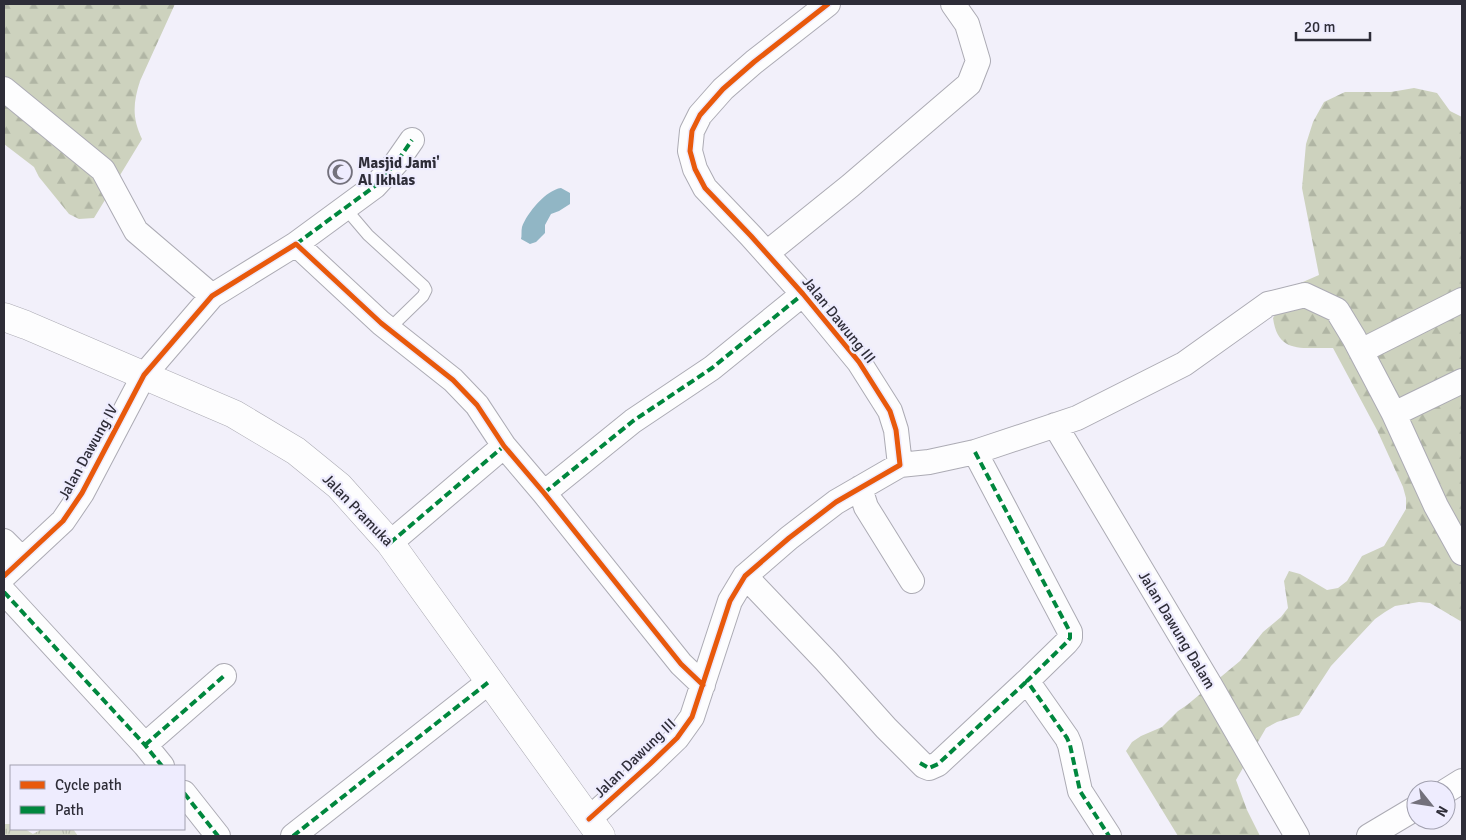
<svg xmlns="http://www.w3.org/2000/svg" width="1466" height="840" font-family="Signika,sans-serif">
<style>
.grass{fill:url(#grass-tufts)}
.forest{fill:url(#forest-firs)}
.water{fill:#91b6c5}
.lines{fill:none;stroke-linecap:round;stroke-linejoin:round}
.service-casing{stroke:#acabb4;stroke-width:13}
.minor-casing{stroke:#acabb4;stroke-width:26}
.secondary-casing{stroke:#acabb4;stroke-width:29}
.service{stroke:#fdfdfe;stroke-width:11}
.minor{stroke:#fdfdfe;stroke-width:24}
.secondary{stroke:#fdfdfe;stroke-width:28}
.quiet{stroke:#00873e;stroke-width:4;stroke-dasharray:8 4;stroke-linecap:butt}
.cycleway-casing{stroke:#eeecfe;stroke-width:8}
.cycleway{stroke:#e8590c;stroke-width:5}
.labels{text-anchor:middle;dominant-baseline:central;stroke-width:4.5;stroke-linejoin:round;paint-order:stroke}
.poi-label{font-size:15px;font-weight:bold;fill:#2e2d38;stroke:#eeecfe;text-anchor:start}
.street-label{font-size:15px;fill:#2e2d38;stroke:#eeecfe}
</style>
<defs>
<pattern id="grass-tufts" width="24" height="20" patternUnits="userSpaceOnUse" patternTransform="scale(1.25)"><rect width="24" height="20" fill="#d5d9c9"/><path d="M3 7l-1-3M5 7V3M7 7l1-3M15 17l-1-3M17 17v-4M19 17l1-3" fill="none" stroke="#b7bbad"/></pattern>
<pattern id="forest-firs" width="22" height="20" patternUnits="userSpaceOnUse" patternTransform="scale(1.25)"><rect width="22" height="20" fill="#cdd2be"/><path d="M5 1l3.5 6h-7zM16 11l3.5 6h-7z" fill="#b0b5a4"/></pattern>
</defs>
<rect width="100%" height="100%" fill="#f2f0fa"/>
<path class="grass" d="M4,824H11V829H25L33,834L42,829H73L78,836H4Z"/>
<path class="forest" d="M4,4H175L140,81C133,103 132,118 142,139L94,218L79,219L69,214L39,177L34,167L4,144Z
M1414,88L1437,93L1450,111L1462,117V622L1430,603L1419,602L1395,606L1385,612L1375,619L1331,666L1299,715L1277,722L1266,728L1236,780L1247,810L1260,836H1178L1126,751L1132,742L1141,736L1162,727L1178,711L1187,705L1240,661L1263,632L1281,617L1288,608L1284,581L1289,571L1300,574L1327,590L1338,588L1347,581L1362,556L1384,546L1406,509V498L1403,487L1377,430L1333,348C1303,347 1278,355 1273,318L1296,285L1319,275L1302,188L1306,144L1313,122L1324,102L1345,92H1391Z"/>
<path class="water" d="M561,188L570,193V204L559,211L551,214L545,225V233L536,242L530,244L521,239C522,236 521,231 522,227C527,213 546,190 561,188Z"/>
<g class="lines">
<g class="service-casing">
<path id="service" d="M345,208L368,235L424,286L426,290L423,296L389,329"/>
</g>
<g class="minor-casing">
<path id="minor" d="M4,89L103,170L136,231L212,296
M296,244L375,186L396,163L412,140
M767,253L850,186L969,84L978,61L967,24L953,4
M1361,351L1462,300
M1394,414L1462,381
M1055,425L1210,685L1297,836
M975,452L1070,632V638L1066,643L1027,681L1067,738L1070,745L1080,791L1109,836
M900,465L929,462L975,452L1077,418L1184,364L1268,304L1305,295L1337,310L1354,338L1394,414L1436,506L1462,553
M860,488L866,507L912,581
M544,493L633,421L712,368L803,294
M4,541L22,559
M390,543L504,446
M4,576L63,521L82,493L144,375L212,296L296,244L381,323L453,380L477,405L504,446L544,493L681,664L703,685
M745,576L826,661L886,728L924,766L929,768L938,764L1027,681
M4,592L145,745L162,766
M145,745L224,676
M1446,791L1462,781
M184,793L218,836
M589,819L650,764L677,738L692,717L730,601L745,576L789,538L836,502L900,465L896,430L890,411L859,362L803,294L751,236L705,188L695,169L690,151L692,131L700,115L723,89L754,62L828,4
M293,836L490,681
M1369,836L1416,808"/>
</g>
<g class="secondary-casing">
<path id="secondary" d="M4,317L26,325L234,414L296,451L339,486L390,543L601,836"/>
</g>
<use href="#service" class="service"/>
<use href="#minor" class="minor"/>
<use href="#secondary" class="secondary"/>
<path class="quiet" d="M296,244L375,186L396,163L412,140
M975,452L1070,632V638L1066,643L1027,681L1067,738L1070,745L1080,791L1109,836
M544,493L633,421L712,368L803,294
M390,543L504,446
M4,592L145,745L162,766
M145,745L224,676
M920,763L929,768L938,764L1027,681
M184,793L218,836
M293,836L490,681"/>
<g class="cycleway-casing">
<path id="cycleway" d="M4,576L63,521L82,493L144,375L212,296L296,244L381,323L453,380L477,405L504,446L544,493L681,664L703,685
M589,819L650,764L677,738L692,717L730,601L745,576L789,538L836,502L900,465L896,430L890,411L859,362L803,294L751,236L705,188L695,169L690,151L692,131L700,115L723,89L754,62L828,4"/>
</g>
<use href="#cycleway" class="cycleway"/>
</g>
<defs>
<g id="mosque-ring" transform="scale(1.25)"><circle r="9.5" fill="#eeecfe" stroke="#73717c" stroke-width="1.5"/><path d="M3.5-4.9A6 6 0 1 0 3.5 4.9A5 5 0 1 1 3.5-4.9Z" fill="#73717c"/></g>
</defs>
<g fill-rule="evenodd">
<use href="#mosque-ring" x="340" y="172"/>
</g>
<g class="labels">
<g class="poi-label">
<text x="358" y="163">Masjid Jami'<tspan x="358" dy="17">Al Ikhlas</tspan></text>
</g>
<g class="street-label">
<text transform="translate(839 320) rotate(51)">Jalan Dawung III</text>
<text transform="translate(88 452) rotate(-61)">Jalan Dawung IV</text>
<text transform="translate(358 510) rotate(46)">Jalan Pramuka</text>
<text transform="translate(1177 630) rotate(59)">Jalan Dawung Dalam</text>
<text transform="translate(635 758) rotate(-44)">Jalan Dawung III</text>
</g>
</g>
<rect width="1466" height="840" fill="none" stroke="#2e2d38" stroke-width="10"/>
<rect x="10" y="765" width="175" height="65" fill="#eeecfe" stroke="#a1a0af"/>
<rect x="20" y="781" width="25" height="8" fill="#e8590c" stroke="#a1a0af"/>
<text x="55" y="790" font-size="15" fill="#2e2d38">Cycle path</text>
<rect x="20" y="806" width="25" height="8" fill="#00873e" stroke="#a1a0af"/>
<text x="55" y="815" font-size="15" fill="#2e2d38">Path</text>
<g transform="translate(1431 805) rotate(120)"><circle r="24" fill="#eeecfe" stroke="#a1a0af"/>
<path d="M0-4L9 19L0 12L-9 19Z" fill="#73717c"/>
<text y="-8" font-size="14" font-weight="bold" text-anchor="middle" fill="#2e2d38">N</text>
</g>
<path d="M1296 32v8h74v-8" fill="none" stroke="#2e2d38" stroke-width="2.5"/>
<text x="1304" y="32" font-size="15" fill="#2e2d38" stroke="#eeecfe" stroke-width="4" paint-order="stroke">20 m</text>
</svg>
